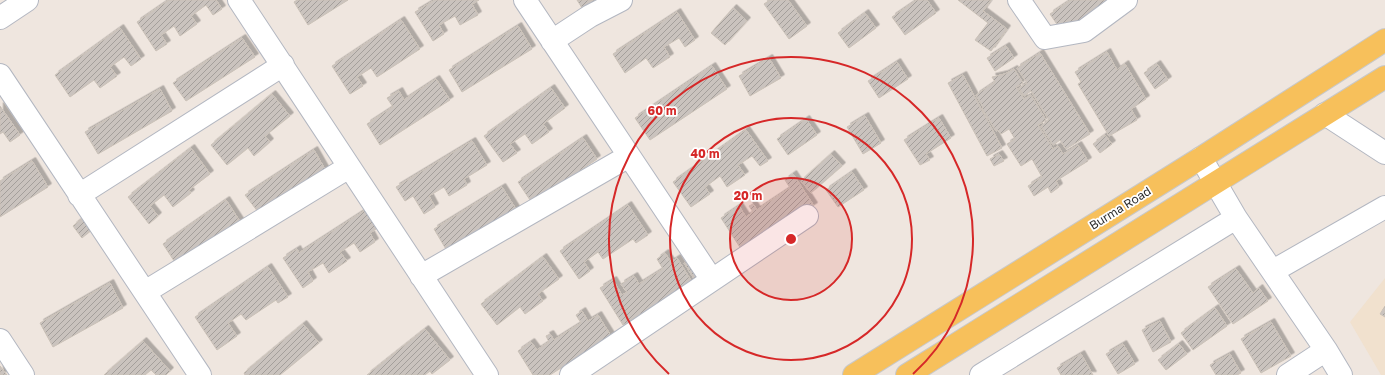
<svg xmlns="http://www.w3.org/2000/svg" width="1385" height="375" font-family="'Golos Text',sans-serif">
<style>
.education{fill:#f1e1ce}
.building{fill:url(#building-hatch);stroke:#cbc2b8;filter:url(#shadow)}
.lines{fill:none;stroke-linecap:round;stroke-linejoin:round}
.minor-casing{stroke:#b3b7c1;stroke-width:24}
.major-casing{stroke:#c8c8c8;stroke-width:24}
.minor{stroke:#fff;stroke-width:22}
.major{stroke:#f7c05b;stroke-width:22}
.ring{fill:none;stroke:#d62828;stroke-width:2}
.labels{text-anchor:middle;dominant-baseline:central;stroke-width:3.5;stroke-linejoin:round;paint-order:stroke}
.street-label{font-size:12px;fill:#2d2d2d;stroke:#fff}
.centre{fill:#d62828;stroke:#fff;stroke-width:2}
.ring-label{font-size:12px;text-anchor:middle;font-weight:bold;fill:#d62828;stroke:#fff;stroke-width:3.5;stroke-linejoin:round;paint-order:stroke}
</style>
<defs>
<pattern id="building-hatch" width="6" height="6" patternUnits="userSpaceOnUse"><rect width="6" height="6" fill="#cac3be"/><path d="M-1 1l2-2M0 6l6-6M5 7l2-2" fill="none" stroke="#a49f9b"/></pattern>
<filter id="shadow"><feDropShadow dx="3.5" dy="-3.5" stdDeviation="0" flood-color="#0004"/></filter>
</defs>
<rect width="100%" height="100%" fill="#efe6df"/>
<path class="education" d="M1385,278V375H1381L1350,322Z"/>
<path class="building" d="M169,0H216L222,9L213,15L206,5L191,16L197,24L180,36L174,26L161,35L167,44L156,51L137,22Z
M297,0H348L308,25L294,2Z
M435,0H479L472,4L478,15L460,25L455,16L439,25L444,34L433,41L415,12Z
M577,0H608L586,14Z
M770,0H788L807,26L789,39L764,4Z
M917,0H927L936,13L905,35L892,17Z
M958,0H991L983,11L1007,29L991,51L975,40L988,23Z
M1071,0H1120L1065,36L1050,14Z
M733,8L747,21L725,45L711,33Z
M677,12L695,40L685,47L679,38L664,47L670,57L653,68L646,58L625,73L613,54Z
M865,13L876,28L849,48L838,33Z
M401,20L420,49L377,77L371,68L357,77L363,86L350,94L332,66Z
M518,26L532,49L462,92L449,70Z
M120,28L141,59L131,66L124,57L110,67L117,76L100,88L94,80L70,97L55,75Z
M242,38L255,57L186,101L173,83Z
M1006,46L1014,58L995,71L987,58Z
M1107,52L1117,70L1125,64L1146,99L1131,109L1137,120L1109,136L1078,84L1081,82L1075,72Z
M1040,53L1090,134L1066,149L1060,140L1053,145L1041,126L1049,120L1031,91L1024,96L1019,88L1027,83L1017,68Z
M769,58L781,78L750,96L739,76Z
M897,62L908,79L879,98L868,81Z
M1157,64L1168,80L1155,89L1144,73Z
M712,66L727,89L650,140L635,118Z
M1014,69L1023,83L1016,87L1024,99L1031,95L1046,120L1038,125L1053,149L1058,146L1063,154L1078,145L1088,161L1056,181L1059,187L1051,193L1048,187L1034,196L1028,186L1042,177L1032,159L1021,166L1007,144L1015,139L1009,129L1001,134L998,130L996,131L982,108L983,107L976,95L995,82L992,77L1005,74Z
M963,75L1002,148L987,156L948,83Z
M436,79L450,100L380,145L367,124L393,107L387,98L399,91L404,100Z
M551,88L565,108L543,124L549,132L532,144L525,134L510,144L517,153L503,162L484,136Z
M160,89L172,111L98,154L85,132Z
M272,94L290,116L265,136L270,142L254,156L248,148L227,165L211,145Z
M0,106L20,135L10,142L3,132L0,134Z
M865,116L881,143L863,154L847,127Z
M939,118L951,138L926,154L930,160L920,165L904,140Z
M806,119L817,135L788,155L777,139Z
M746,130L768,161L760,166L752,156L738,165L745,175L727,187L720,176L705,187L710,194L691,207L673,182Z
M1105,135L1112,144L1100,153L1093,144Z
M583,138L597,159L532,203L518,182Z
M472,141L487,165L464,179L467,185L449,196L444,187L429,196L435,207L424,214L413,196L405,201L396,187Z
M191,148L210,174L189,190L191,193L173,207L164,195L150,206L158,216L149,224L128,197Z
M314,150L327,173L262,217L245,195Z
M831,154L842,166L811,193L801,181Z
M999,154L1004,161L994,166L990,159Z
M32,161L48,187L0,217V181Z
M852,172L864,190L838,207L826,190Z
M793,174L814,206L743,252L721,218L739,206L746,217L753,212L749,206L753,204L757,210L790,188L785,180Z
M502,187L519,214L450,256L434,229Z
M226,200L243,226L178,267L163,244Z
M628,205L648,235L636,243L633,239L603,259L598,252L584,262L590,271L579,279L560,251Z
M367,209L379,227L370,233L375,242L360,252L354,243L340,252L347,261L329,273L323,263L308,272L313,281L303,288L283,258L297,249L299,253Z
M84,217L93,229L82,238L73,226Z
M665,253L671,262L677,258L692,282L623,325L600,288L613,280L622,295L627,292L621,284L634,276L639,284L663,269L657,259Z
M543,257L559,279L538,294L543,301L525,314L520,307L497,325L481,304Z
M692,258L707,283L700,288L684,263Z
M268,267L288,297L278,303L276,300L246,320L241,314L228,323L237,336L217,350L195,317Z
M1236,269L1253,293L1259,288L1268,301L1233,324L1208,287Z
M110,283L123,308L53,347L40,323Z
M1385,306V317L1380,314Z
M1215,308L1227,326L1193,350L1181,333Z
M582,311L588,321L598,315L611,336L550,375H533L518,351L531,342L537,350L549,342L546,336L550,334L554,340L581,323L576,315Z
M1160,321L1171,342L1153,352L1142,330Z
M1271,322L1291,356L1261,373L1241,339Z
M303,324L319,343L280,375H245L244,373Z
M425,329L450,360L432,374L430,371L425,375H367Z
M143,341L170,371L166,375H156L151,370L145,375H104Z
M1123,344L1135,364L1118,374L1106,354Z
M1179,344L1187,354L1166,370L1158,360Z
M1081,354L1093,375H1061L1057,368Z
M1230,354L1241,373L1237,375H1216L1210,365Z
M0,366L7,375H0Z"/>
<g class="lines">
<g class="minor-casing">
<path id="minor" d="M239,0L487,375
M525,0L712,280
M1019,0L1045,38L1084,31L1126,0
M0,18L27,0
M552,41L590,16L621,0
M0,75L200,375
M1325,114L1385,153
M1201,158L1236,218L1326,350L1341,375
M79,195L283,65
M1273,271L1385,207
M421,276L629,156
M145,292L349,167
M0,340L23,375
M571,375L807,216
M981,375L1236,218
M1288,375L1326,350"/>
</g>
<g class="major-casing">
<path id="major" d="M854,375L1201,158L1385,40
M907,375L1385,77"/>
</g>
<use href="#minor" class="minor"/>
<use href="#major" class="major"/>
</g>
<circle cx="791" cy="239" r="61" fill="#d62828" fill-opacity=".12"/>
<g class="ring">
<circle cx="791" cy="239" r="61"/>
<circle cx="791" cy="239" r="121"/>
<path d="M669 374A182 182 0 1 1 913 374"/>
</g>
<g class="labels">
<g class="street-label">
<text transform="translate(1120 208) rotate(-32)">Burma Road</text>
</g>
</g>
<circle cx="791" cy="239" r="6" class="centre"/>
<g class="ring-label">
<text x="662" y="115">60 m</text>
<text x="705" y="158">40 m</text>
<text x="748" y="200">20 m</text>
</g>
</svg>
